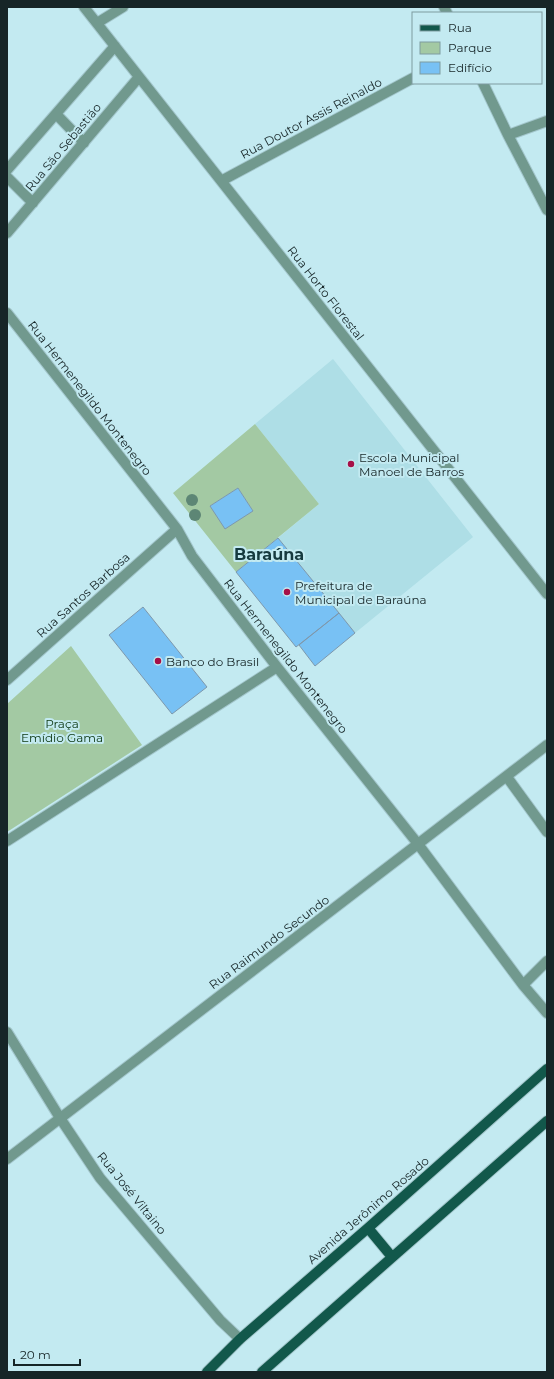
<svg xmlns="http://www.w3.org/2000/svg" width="554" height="1379" font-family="Montserrat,sans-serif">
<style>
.built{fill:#aedee6}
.green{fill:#a3c9a3;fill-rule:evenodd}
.building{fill:#78c1f4;stroke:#7e98ac}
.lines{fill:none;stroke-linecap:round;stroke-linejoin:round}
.minor-casing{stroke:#a4c7cd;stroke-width:12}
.major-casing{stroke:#a4c7cd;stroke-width:12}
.minor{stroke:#71998e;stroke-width:10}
.major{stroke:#12584b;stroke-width:10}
.tree{fill:#5d8675}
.poi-dot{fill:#a60f47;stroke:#c3eaf1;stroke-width:1.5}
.labels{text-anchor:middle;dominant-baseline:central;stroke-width:4;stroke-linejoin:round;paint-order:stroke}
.street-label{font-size:12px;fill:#162527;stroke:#c3eaf1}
.poi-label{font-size:12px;fill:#162527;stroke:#c3eaf1;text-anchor:start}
.park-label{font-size:12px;fill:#0a350f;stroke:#c3eaf1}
.district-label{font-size:16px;font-weight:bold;fill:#163a3f;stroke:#c3eaf1}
</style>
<rect width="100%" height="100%" fill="#c3eaf1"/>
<path class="built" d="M333,359L473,537L355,633L278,538L319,504L255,424Z"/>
<path class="green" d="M255,424L319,504L236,572L173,493ZM238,488L253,511L210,506Z
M71,646L142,745L7,832V704Z"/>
<path class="building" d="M238,488L253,511L225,529L210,506Z
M278,538L339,613L296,647L236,572Z
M143,607L207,687L172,714L109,635Z
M339,613L355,633L315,666L299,645Z"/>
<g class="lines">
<g class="minor-casing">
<path id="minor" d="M84,7L547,594
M444,7L447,13
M97,23L123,7
M483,83L508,135L547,210
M56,114L84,143
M508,135L547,121
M7,170L115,46
M7,177L33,203
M221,181L413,78
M7,233L139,77
M7,313L177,529L192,556L277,667L418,844L523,985L547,1013
M7,680L177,529
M507,777L547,832
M7,841L277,667
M523,985L547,961
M7,1032L60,1118L100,1178L220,1320L240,1339
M7,1159L547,745"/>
</g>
<g class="major-casing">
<path id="major" d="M368,1228L392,1257
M207,1372L240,1339L368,1228L547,1069
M262,1372L547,1121"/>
</g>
<use href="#minor" class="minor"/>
<use href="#major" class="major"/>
</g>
<g class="tree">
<circle cx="192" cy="500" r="6"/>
<circle cx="195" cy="515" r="6"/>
</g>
<g class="poi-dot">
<circle cx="351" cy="464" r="4"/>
<circle cx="287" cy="592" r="4"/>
<circle cx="158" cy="661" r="4"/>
</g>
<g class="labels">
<g class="street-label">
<text transform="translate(311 118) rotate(-28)">Rua Doutor Assis Reinaldo</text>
<text transform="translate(63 147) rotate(-50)">Rua São Sebastião</text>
<text transform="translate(326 293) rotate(52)">Rua Horto Florestal</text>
<text transform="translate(90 398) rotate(52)">Rua Hermenegildo Montenegro</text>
<text transform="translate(83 595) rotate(-42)">Rua Santos Barbosa</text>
<text transform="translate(286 656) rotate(52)">Rua Hermenegildo Montenegro</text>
<text transform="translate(269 942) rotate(-37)">Rua Raimundo Secundo</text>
<text transform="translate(132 1193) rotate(51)">Rua José Viltaino</text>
<text transform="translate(368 1210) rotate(-41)">Avenida Jerônimo Rosado</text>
</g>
<g class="poi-label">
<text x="359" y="457">Escola Municipal<tspan x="359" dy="14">Manoel de Barros</tspan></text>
<text x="295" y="585">Prefeitura de<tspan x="295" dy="14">Municipal de Baraúna</tspan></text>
<text x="166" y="661">Banco do Brasil</text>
</g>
<g class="park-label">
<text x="62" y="723">Praça<tspan x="62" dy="14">Emídio Gama</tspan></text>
</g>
<g class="district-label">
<text x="269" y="554">Baraúna</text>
</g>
</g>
<rect width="554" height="1379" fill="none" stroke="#162527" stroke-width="16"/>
<rect x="412" y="12" width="130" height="72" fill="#c3eaf1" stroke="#7e9ba0"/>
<rect x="420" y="25" width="20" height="6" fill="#12584b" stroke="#7e9ba0"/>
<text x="448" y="32" font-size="12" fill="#162527">Rua</text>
<rect x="420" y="42" width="20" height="12" fill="#a3c9a3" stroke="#7e9ba0"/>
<text x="448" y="52" font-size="12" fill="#162527">Parque</text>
<rect x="420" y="62" width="20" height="12" fill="#78c1f4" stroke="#7e9ba0"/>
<text x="448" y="72" font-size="12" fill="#162527">Edifício</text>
<path d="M14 1359v6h66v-6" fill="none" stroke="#162527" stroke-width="2"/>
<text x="20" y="1359" font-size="12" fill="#162527" stroke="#c3eaf1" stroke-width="3" paint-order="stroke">20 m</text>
</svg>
